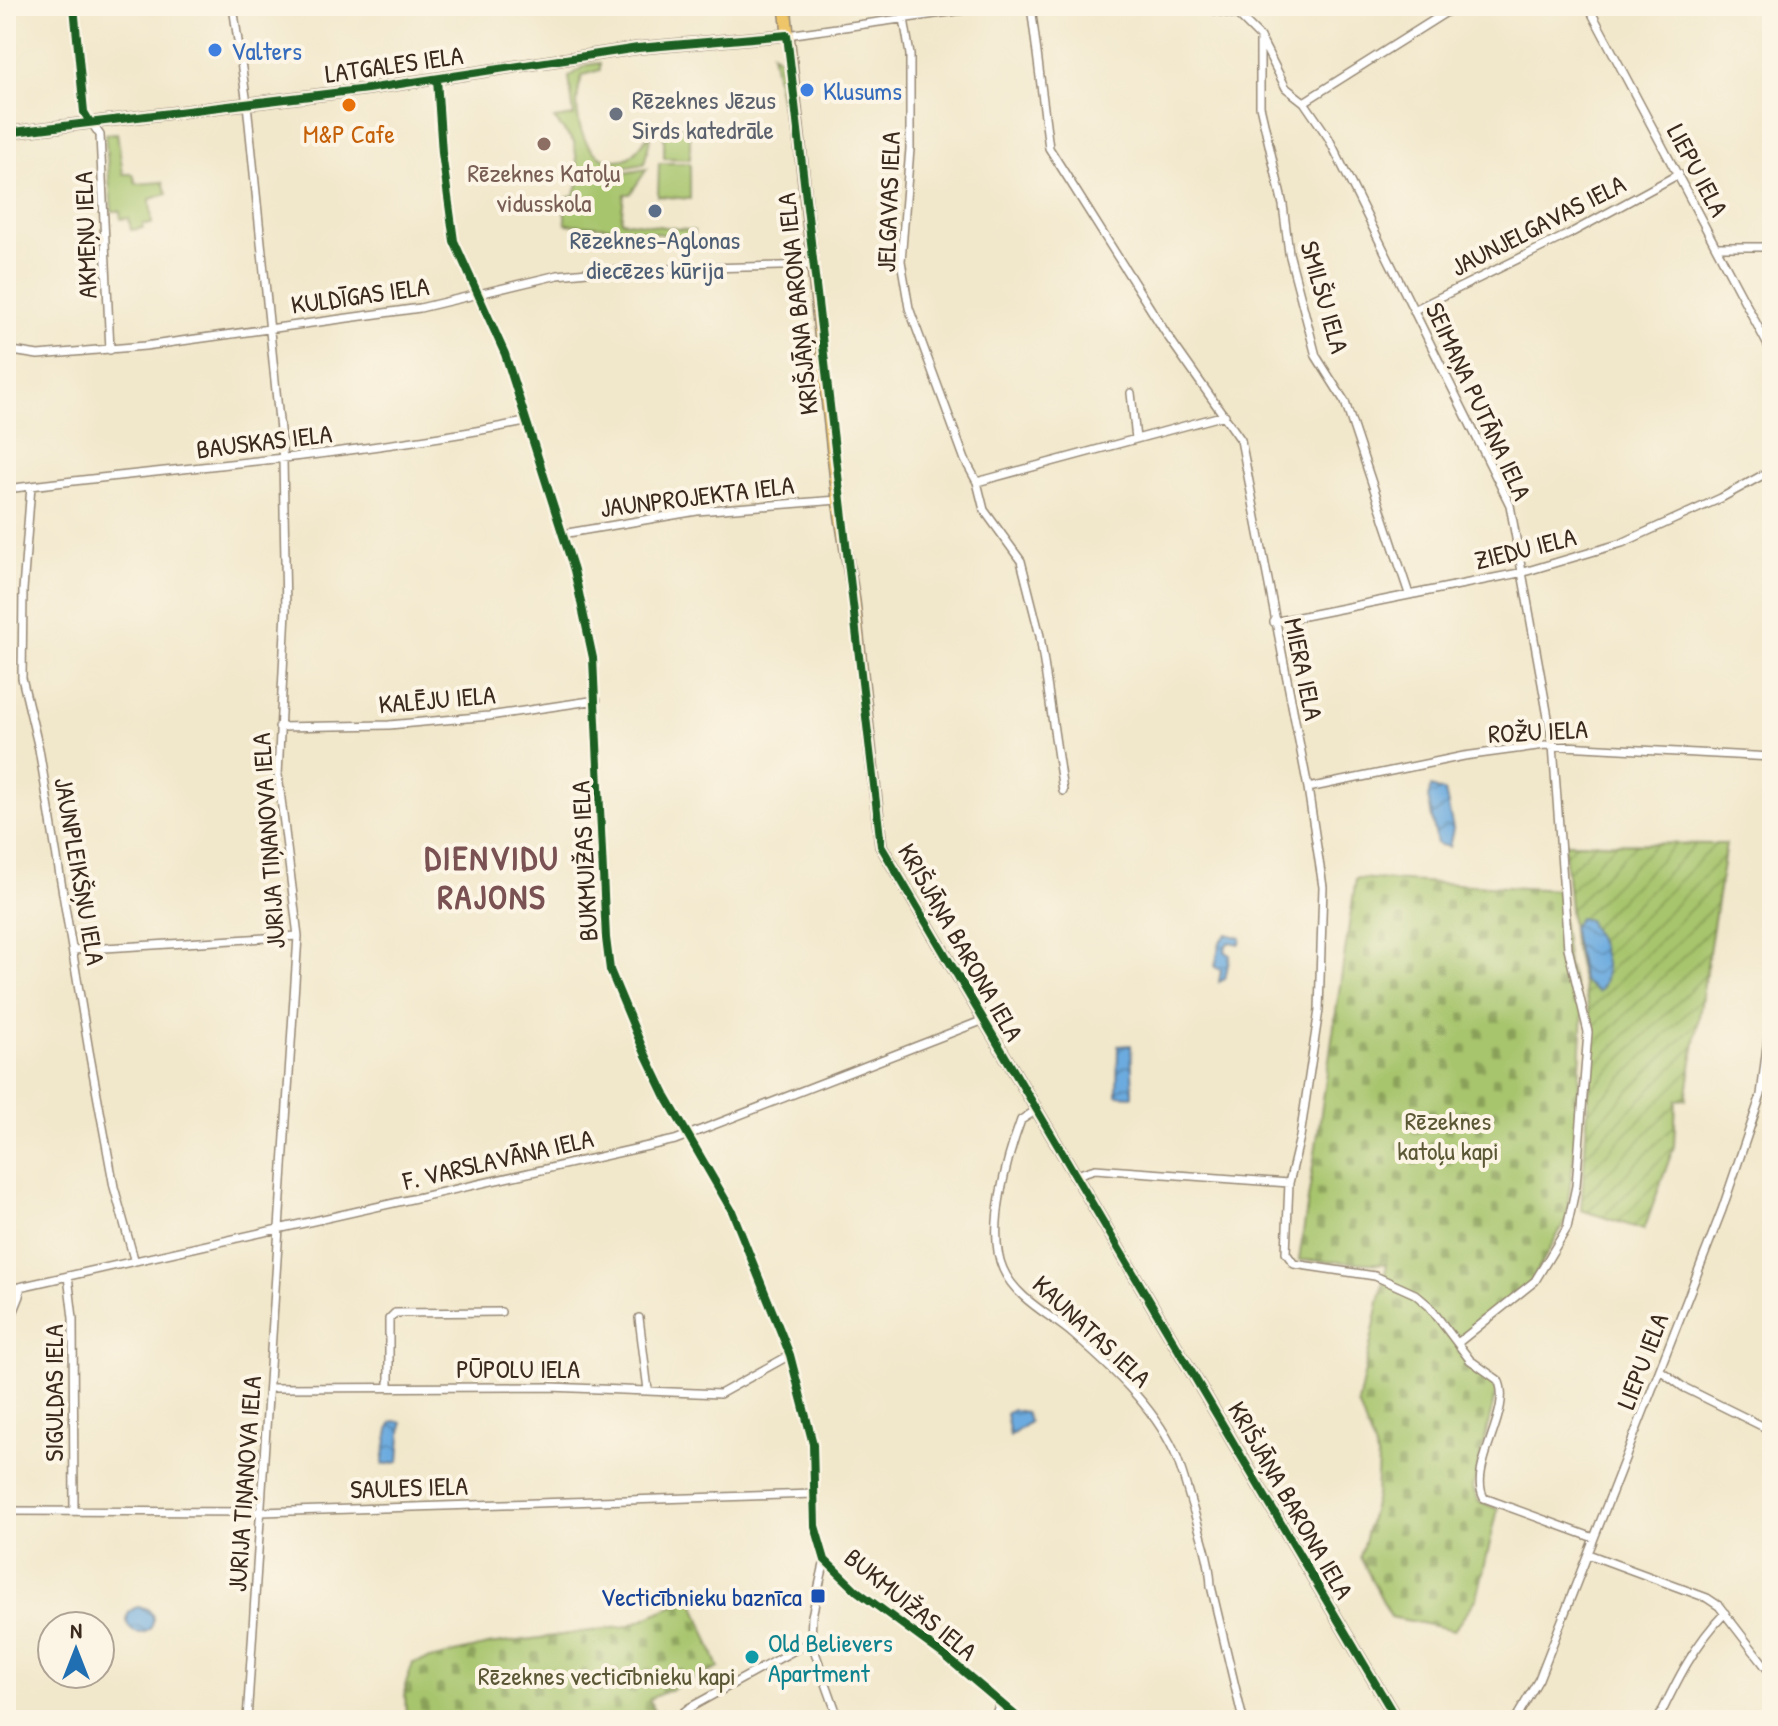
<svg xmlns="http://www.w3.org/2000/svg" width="1778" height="1726" font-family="'Patrick Hand',sans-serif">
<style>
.green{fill:#a7c56d;stroke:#717846;stroke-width:2}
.cemetery{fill:url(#cemetery-stones);stroke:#717846;stroke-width:2}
.garden{fill:url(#garden-furrows);stroke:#717846;stroke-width:2}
.water{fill:url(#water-waves);stroke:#546a7e;stroke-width:2}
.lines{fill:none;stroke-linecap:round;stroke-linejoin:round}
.street-casing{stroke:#968874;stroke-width:10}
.primary-casing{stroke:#968874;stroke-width:14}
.street{stroke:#fff;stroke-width:7}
.primary{stroke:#eec569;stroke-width:11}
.cycleway-casing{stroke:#fcf5e5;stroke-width:13}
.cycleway{stroke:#1b5e20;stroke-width:8}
.shop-dot{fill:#3f7fe0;stroke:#fcf5e5;stroke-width:3}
.food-dot{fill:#e8710a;stroke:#fcf5e5;stroke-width:3}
.worship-dot{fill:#6b7280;stroke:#fcf5e5;stroke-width:3}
.education-dot{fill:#8d6e63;stroke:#fcf5e5;stroke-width:3}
.service-dot{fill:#5c6f8a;stroke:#fcf5e5;stroke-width:3}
.transit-dot{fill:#1a4fb4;stroke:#fcf5e5;stroke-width:3}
.culture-dot{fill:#0f9aa8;stroke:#fcf5e5;stroke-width:3}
.labels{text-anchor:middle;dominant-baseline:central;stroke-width:8;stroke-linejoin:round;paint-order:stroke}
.shop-label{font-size:26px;fill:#366cbe;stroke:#fcf5e5;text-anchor:start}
.street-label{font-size:26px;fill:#3b2a1e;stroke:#fcf5e5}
.worship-label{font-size:26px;fill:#5b616d;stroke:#fcf5e5;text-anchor:start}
.food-label{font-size:26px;fill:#c56008;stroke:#fcf5e5}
.education-label{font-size:26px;fill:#785e54;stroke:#fcf5e5}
.service-label{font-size:26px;fill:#4e5e75;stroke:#fcf5e5}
.park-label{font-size:26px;fill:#5b5836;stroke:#fcf5e5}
.transit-label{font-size:26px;fill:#164399;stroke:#fcf5e5;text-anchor:end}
.culture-label{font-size:26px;fill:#0d838f;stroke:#fcf5e5;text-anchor:start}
.district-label{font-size:34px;font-weight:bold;letter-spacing:2px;fill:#7a5254;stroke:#fcf5e5}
</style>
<defs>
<pattern id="cemetery-stones" width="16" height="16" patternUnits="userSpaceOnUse" patternTransform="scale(2)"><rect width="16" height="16" fill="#a7c56d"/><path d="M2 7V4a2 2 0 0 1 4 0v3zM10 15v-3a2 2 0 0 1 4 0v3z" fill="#89a059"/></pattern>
<pattern id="garden-furrows" width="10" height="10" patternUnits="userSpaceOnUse" patternTransform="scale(2)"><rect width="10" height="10" fill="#a7c56d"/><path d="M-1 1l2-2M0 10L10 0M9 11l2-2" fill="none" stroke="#89a059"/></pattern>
<pattern id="water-waves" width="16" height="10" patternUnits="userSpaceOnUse" patternTransform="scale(2)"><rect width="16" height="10" fill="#6cabdf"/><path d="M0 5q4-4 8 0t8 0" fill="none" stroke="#5a8bb4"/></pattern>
</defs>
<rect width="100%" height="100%" fill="#fcf5e5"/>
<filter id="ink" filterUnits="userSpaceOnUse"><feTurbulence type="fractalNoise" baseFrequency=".0125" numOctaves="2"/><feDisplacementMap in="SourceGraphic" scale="16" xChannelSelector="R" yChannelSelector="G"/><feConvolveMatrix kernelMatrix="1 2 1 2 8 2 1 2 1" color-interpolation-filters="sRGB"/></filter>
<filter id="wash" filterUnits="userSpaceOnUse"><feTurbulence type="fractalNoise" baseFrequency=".006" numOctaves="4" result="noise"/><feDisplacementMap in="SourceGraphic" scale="32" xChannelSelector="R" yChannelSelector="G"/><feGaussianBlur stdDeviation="1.8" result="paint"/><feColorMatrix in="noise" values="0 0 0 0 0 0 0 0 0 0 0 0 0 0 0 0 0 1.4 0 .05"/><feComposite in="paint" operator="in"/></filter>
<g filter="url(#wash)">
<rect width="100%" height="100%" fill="#f1e7cb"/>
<path class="green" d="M772,53L779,58L790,119H784Z
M600,63V70L583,75C569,105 580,169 624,159C637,156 641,140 651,135L644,164L586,174L578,168L574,142L554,119L574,116L569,77L587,65Z
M664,125L690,126V159L664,158Z
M117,133L123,174H133L136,184L163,182L167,194L150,199L152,224H143V228L131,230L129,218L121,219L120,211H112L105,134Z
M659,163H690V199L658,196Z
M647,169L630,194H624L621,221L694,231L692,239L626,228L566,224L563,200L575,194L579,181Z"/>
<path class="cemetery" d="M1356,878L1558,890L1568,965L1583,1012L1576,1138L1566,1220L1530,1284L1471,1330L1458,1351L1497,1387L1473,1489L1479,1502L1498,1509L1477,1598L1454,1630L1391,1617L1360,1557L1376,1496L1378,1458L1358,1404L1387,1264L1299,1260Z
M692,1597L719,1668L649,1699L658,1720L406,1717L405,1686L413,1663L488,1645L628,1626Z"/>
<path class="garden" d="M1564,843L1726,844L1686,1099L1676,1100L1674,1146L1644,1230L1581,1210L1593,1028L1573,941Z"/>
<path class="water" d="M1431,787L1445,792L1453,829L1449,847L1437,844L1428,797Z
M1579,918L1588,920C1598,937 1616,975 1598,992L1583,981L1572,927Z
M1227,934L1241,938L1240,944L1230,942L1226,945L1225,951L1230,955L1225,979L1219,982L1221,970L1215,967L1220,942Z
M1131,1045L1133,1096L1117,1095L1118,1046Z
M1012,1410L1026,1412L1029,1422L1010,1436L1006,1414Z
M394,1421L402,1422L399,1462L383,1465V1460L390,1425Z
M127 1620a13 13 0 1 1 26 0a13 13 0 1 1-26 0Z"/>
</g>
<g filter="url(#ink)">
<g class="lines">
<g class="street-casing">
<path id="street" d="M74,6L84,112L100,135L110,350
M233,6L247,104L283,460L286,610L278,775L298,936L247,1720
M902,6L910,55V149L901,261L909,308L965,460L977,482L1225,415
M1031,6L1049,148L1167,335L1241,440L1308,788L1323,887L1319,1010L1300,1137L1289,1183L1095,1169L1076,1175
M1193,6L1238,15
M1239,6L1238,15L1260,37V106L1283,205L1289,253L1316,356L1345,402L1409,594
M1588,6L1772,353
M75,10L98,6
M787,35L992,6
M1260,37L1286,88L1304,102L1328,137L1510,505L1553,745L1568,948L1588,1032L1576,1186L1567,1228L1535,1281L1459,1342
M437,79L442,153L454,241L505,354L574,570L593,658L606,938L610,970L643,1049L666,1097L732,1211L790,1355L813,1444L815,1526L825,1560L857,1591L944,1655L1021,1720
M1304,102L1456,6
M1716,247H1772
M1414,310L1569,234L1679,174
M6,350L38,355L145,346L420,308L558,275L597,271L814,265
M1131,393L1136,439
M977,482L984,510L1021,561L1040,636L1063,791
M31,486L23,590L22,678L39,749L89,1051L114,1187L134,1259
M6,489C179,467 353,456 525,422
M562,534L697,511L838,500
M1274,622L1524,572L1622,543L1721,498L1772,470
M279,727L389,725L489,716L597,700
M1308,788L1464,756L1545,745L1772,757
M73,950L298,936
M1035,1111L1021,1120C1007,1158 986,1231 1003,1269C1016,1299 1051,1315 1074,1335C1111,1367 1153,1406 1174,1451C1183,1471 1188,1494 1195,1515C1202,1539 1210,1561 1211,1586L1243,1720
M1289,1183L1286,1253L1294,1264L1375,1276L1415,1294L1429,1306L1470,1360L1498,1380C1514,1410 1467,1468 1484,1498L1594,1538
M68,1276L73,1318L74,1511
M6,1290L675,1140L984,1020
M639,1318L648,1390
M6,1331L20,1296V1287
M1660,1370L1683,1387L1772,1431
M389,1386V1319L395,1313L501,1312
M271,1388L550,1387L720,1394L790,1355
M6,1511L262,1512L813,1494
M1588,1554L1707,1598L1719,1606L1772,1675
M825,1560L812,1616L811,1641L839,1720
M674,1720L689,1708L811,1641
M994,1720L1000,1702
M1515,1720L1539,1679L1722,1210L1761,1095L1772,1005
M1658,1720C1677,1680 1694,1645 1725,1613"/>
</g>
<g class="primary-casing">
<path id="primary" d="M785,6L838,500L854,601L881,846L1397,1720
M6,133L367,89L638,48L787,35"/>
</g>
<use href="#street" class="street"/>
<use href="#primary" class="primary"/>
<g class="cycleway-casing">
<path id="cycleway" d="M74,6L84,112L90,122
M437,79L442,153L454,241L505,354L574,570L593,658L606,938L610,970L643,1049L666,1097L732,1211L790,1355L813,1444L815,1526L825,1560L857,1591L944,1655L1021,1720
M6,133L367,89L638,48L787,35L881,846L1397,1720"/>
</g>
<use href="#cycleway" class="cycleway"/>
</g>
</g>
<g class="shop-dot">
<circle cx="215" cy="50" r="8"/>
<circle cx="807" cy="90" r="8"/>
</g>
<circle class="food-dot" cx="349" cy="105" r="8"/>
<circle class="worship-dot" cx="616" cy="114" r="8"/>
<circle class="education-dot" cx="544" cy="144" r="8"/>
<circle class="service-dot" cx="655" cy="211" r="8"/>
<rect class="transit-dot" x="810" y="1588" width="16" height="16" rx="4"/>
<circle class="culture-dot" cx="752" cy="1657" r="8"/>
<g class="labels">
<g class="shop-label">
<text x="231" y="50">Valters</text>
<text x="823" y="90">Klusums</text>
</g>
<g class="street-label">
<text transform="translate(394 64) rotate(-8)">LATGALES IELA</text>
<text transform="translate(1698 170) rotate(62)">LIEPU IELA</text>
<text transform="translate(888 202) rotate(-88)">JELGAVAS IELA</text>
<text transform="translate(1538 225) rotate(-27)">JAUNJELGAVAS IELA</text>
<text transform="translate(85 235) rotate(-92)">AKMEŅU IELA</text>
<text transform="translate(360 295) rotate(-8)">KULDĪGAS IELA</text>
<text transform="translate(1325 297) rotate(74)">SMILŠU IELA</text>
<text transform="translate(797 304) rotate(-96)">KRIŠJĀŅA BARONA IELA</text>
<text transform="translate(1479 401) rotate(65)">SEIMAŅA PUTĀNA IELA</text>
<text transform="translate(264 441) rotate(-7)">BAUSKAS IELA</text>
<text transform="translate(697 496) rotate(-7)">JAUNPROJEKTA IELA</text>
<text transform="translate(1525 548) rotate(-14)">ZIEDU IELA</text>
<text transform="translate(1304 669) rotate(78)">MIERA IELA</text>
<text transform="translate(437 699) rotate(-5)">KALĒJU IELA</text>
<text transform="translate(1538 731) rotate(-3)">ROŽU IELA</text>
<text transform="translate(268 841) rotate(-94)">JURIJA TIŅANOVA IELA</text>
<text transform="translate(584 861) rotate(-93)">BUKMUIŽAS IELA</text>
<text transform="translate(80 871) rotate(80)">JAUNPLEIKŠŅU IELA</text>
<text transform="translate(961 942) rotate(60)">KRIŠJĀŅA BARONA IELA</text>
<text transform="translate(498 1159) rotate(-13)">F. VARSLAVĀNA IELA</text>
<text transform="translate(1092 1331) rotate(43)">KAUNATAS IELA</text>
<text transform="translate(1642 1361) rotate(-69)">LIEPU IELA</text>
<text x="518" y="1368">PŪPOLU IELA</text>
<text transform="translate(53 1393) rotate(-90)">SIGULDAS IELA</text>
<text transform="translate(244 1484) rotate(-86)">JURIJA TIŅANOVA IELA</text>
<text transform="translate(409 1487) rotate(-2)">SAULES IELA</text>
<text transform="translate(1291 1500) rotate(60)">KRIŠJĀŅA BARONA IELA</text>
<text transform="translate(911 1604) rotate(39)">BUKMUIŽAS IELA</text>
</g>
<g class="worship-label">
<text x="632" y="99">Rēzeknes Jēzus<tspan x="632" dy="30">Sirds katedrāle</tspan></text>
</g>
<g class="food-label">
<text x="349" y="133">M&amp;P Cafe</text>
</g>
<g class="education-label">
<text x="544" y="172">Rēzeknes Katoļu<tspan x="544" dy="30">vidusskola</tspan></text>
</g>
<g class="service-label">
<text x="655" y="239">Rēzeknes-Aglonas<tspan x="655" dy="30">diecēzes kūrija</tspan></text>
</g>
<g class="park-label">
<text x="1448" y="1120">Rēzeknes<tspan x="1448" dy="30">katoļu kapi</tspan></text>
<text x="607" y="1675">Rēzeknes vecticībnieku kapi</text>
</g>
<g class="transit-label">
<text x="802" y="1596">Vecticībnieku baznīca</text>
</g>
<g class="culture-label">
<text x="768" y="1642">Old Believers<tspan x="768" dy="30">Apartment</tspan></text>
</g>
<g class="district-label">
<text x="492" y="858">DIENVIDU<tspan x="492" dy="39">RAJONS</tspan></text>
</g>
</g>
<rect width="1778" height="1726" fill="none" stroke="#fcf5e5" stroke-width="32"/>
<g transform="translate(76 1650)"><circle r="38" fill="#fcf5e5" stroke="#afa495" stroke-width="2"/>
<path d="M0-6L14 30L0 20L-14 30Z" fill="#1f6fb2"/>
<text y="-12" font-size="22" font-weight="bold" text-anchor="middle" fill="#3b2a1e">N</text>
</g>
</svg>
